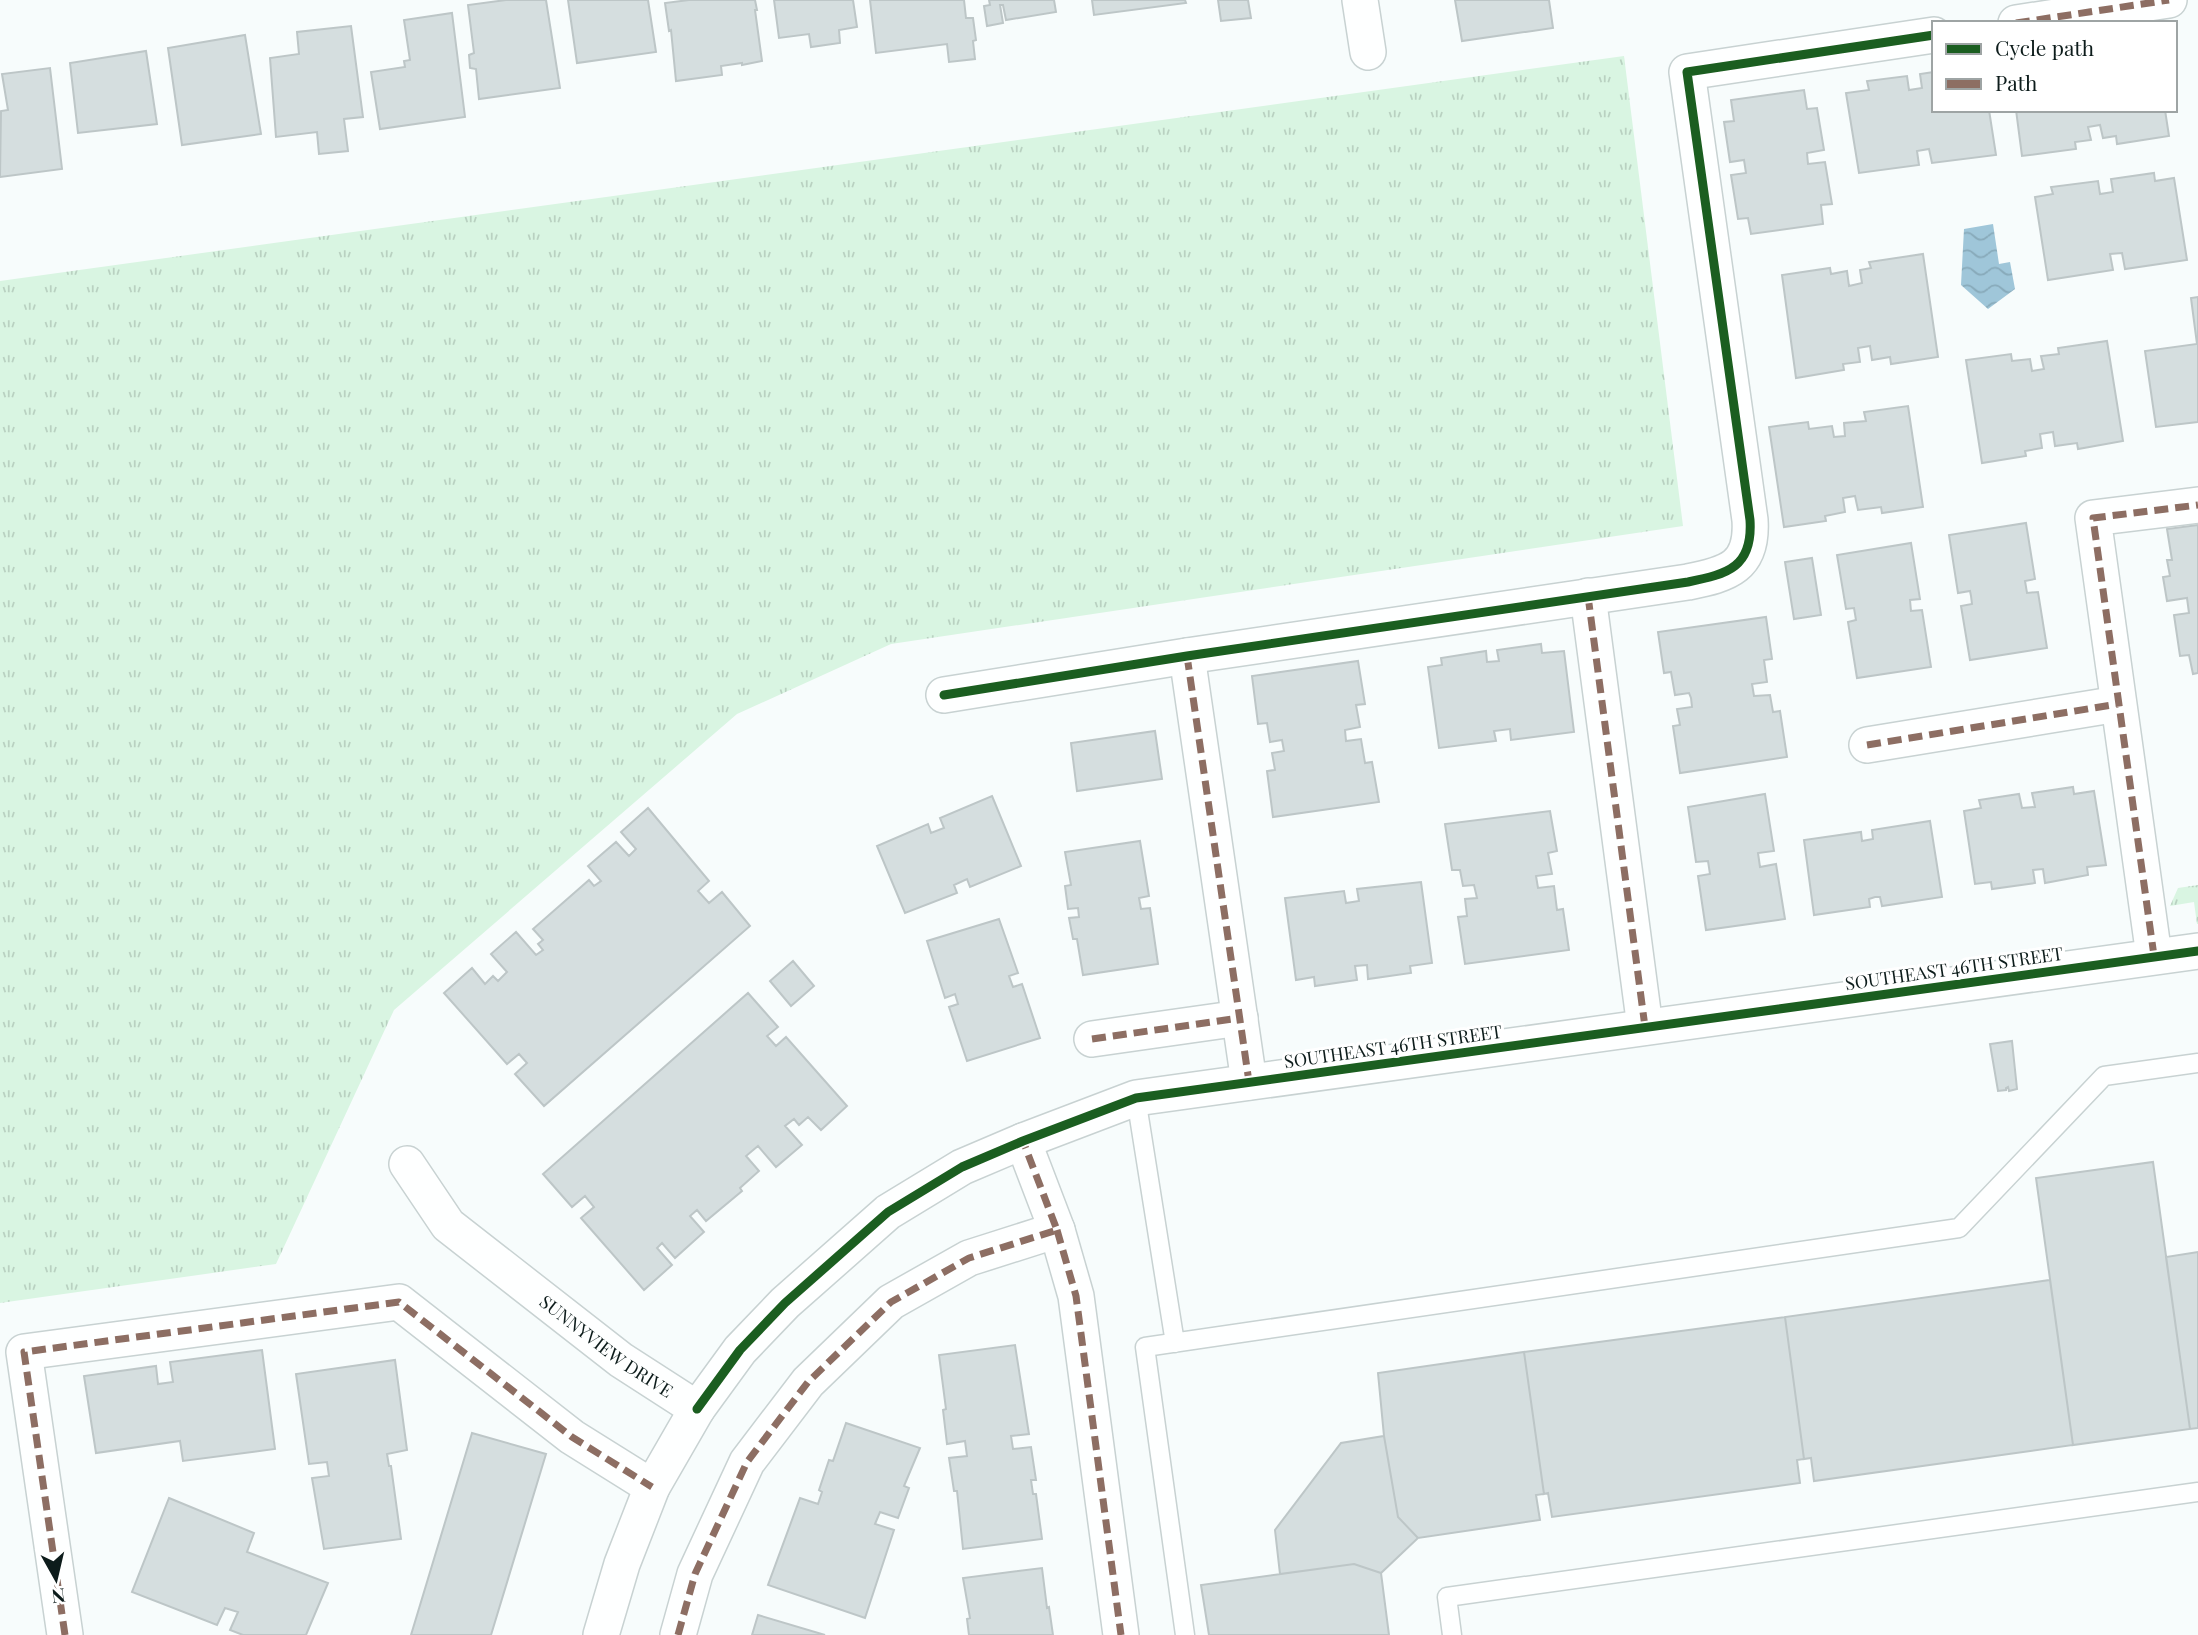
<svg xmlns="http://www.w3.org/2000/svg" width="2198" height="1635" font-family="'Playfair Display',serif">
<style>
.grass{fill:url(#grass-tufts)}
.water{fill:url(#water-waves)}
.building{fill:#d5dedf;stroke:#bdc6c7;stroke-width:2}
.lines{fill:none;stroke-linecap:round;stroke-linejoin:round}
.service-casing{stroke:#c8d2d2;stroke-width:21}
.minor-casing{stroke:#c8d2d2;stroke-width:38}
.service{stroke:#feffff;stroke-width:18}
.minor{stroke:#feffff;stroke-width:35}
.quiet{stroke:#8d6e63;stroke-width:7;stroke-dasharray:14 7;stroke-linecap:butt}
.cycleway-casing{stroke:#fff;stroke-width:13}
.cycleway{stroke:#1b5e20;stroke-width:9}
.labels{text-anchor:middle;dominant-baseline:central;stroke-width:6;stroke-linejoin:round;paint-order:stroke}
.street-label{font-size:18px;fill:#0d1c1b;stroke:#fff}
</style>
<defs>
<pattern id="grass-tufts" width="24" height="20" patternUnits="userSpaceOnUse" patternTransform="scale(1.75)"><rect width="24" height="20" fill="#d9f5e2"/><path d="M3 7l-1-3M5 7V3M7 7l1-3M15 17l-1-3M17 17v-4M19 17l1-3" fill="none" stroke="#b9d1c1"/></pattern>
<pattern id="water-waves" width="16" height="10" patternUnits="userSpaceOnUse" patternTransform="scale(1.75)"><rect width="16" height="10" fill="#9fc6d9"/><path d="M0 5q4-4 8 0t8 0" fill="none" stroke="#88aaba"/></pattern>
</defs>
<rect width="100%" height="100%" fill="#f7fcfc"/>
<path class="grass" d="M1624,56L1683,526L891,644L737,714L394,1010L276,1264L0,1303V281Z
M2198,885V924H2197L2194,902L2170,906L2178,888Z"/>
<path class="water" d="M1993,224L1999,264L2010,262L2015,289L1988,309L1961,285L1964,229Z"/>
<path class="building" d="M506,0H546L560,88L479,99L476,69L470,68L469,55L474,53L468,5Z
M568,0H648L656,52L577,63Z
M689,0H755L757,10H755L762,61L742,65V63L721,66L722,75L676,81L671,30L669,31L665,3Z
M774,0H853L857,27L839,30L840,43L811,47L809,34L779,38Z
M870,0H964L966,18H973L976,40L973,41L975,59L949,62L947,44L876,53Z
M989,0H1054L1056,12L1006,20L1003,5H1000L1003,23L987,26L984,6L990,5Z
M1092,0H1185L1186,3L1094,15Z
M1218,0H1248L1251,18L1221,21Z
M1455,0H1549L1553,28L1462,41Z
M452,13L465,117L380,129L371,72L405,67L404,61L410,60L404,20Z
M351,26L363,117L344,119L348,151L319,154L317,132L276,137L270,58L299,54L297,32Z
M245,35L261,134L182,145L168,48Z
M146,51L157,124L78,133L70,63Z
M50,68L62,169L0,177L1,111L8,110L2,74Z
M1934,72V110H1989L1996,155L1932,163L1929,149L1917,151L1919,165L1859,173L1846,93L1869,90L1867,81L1907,76L1909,90L1922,88L1920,74Z
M1804,90L1807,109L1817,108L1824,150L1807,153L1808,164L1825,162L1832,204L1821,205L1823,224L1751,234L1748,218L1738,219L1731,175L1746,173L1744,160L1730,162L1724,122L1734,121L1731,100Z
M2016,110H2165L2169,136L2117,144L2116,136L2103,138L2100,125L2088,127L2091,140L2075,142L2076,149L2022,156Z
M2154,173L2155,181L2174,178L2187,260L2125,269L2122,253L2110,254L2113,270L2048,280L2035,197L2053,194L2051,187L2098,181L2100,194L2113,192L2111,179Z
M1923,254L1938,357L1891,364L1890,357L1872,360L1870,346L1858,348L1860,362L1843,364L1844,370L1796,378L1782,275L1830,268L1831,274L1847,271L1849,286L1862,283L1860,270L1871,268L1869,262Z
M2198,297V422L2156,427L2145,351L2197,344L2191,298Z
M2107,341L2123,441L2078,449L2077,443L2055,446L2053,432L2040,434L2042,448L2025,451L2026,456L1982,463L1966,360L2011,354L2012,361L2030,359L2032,371L2044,369L2041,356L2059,354L2058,348Z
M1908,406L1923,507L1882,513L1881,507L1858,510L1855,496L1843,498L1845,512L1825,516L1826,521L1784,527L1769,427L1808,422L1809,429L1832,426L1834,437L1845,436L1844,423L1866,421L1864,412Z
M2026,523L2035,579L2025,581L2027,593L2038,592L2047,648L1970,660L1961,606L1972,604L1971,596L1970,591L1958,593L1949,535Z
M2198,525V673L2193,674L2189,655L2180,656L2174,615L2189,613L2187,598L2167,601L2163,577L2170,576L2167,560H2172L2167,529Z
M1911,543L1920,599L1910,600L1911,611L1922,610L1931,667L1857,678L1848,622L1856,620L1854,608L1846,609L1837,555Z
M1812,558L1821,615L1794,619L1785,562Z
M1766,617L1772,659L1764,660L1767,682L1752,684L1754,696L1770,695L1773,712L1780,711L1787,757L1680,773L1673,726L1680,725L1677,709L1692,707L1691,698L1689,693L1675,695L1671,672L1664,673L1658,632Z
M1541,644L1542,653L1564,651L1574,732L1511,740L1510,729L1494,731L1496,741L1439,748L1428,667L1442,665L1441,658L1486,651L1487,662L1499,661L1497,650Z
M1358,661L1365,704L1356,705L1360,727L1345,730L1346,741L1361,739L1365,763L1372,762L1379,802L1273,817L1267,771L1275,770L1272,753L1284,751L1282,740L1270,742L1267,723L1258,724L1252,676Z
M1155,731L1162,779L1077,791L1071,743Z
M2073,787L2074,794L2094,791L2106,865L2087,867L2088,875L2045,883L2043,869L2033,870L2035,883L1992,889L1991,882L1975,884L1964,811L1981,808L1979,800L2019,794L2022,808L2035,807L2032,793Z
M1765,794L1774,851L1758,853L1760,867L1776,864L1785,919L1706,930L1698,876L1710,874L1708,861L1696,862L1688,807Z
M992,796L1021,866L970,887L967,879L954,885L957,893L905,913L877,846L928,824L931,833L944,828L940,818Z
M648,808L709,881L698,891L709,903L722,892L750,926L544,1106L515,1074L527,1063L519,1054L507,1064L444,993L472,968L485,984L493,976L498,981L507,972L491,954L516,932L536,955L543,950L538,944L543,940L533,929L589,880L594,886L601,881L588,866L616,842L629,856L636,849L621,832Z
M1550,811L1557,851L1548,853L1552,874L1536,876L1538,888L1554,886L1557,910L1563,909L1569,950L1465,964L1458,917L1467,916L1465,899L1477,898L1474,885L1463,886L1460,870H1452L1445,824Z
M1930,821L1942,897L1882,906L1880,897H1875L1869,899L1870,907L1814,915L1804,840L1861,832L1862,841L1873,839L1872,830Z
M1140,841L1149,896L1139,898L1141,909L1150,908L1158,964L1083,975L1077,939H1073L1069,918L1079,917L1078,908L1068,909L1065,886L1071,885L1065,852Z
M1421,882L1432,963L1410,966L1411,973L1368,979L1367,965L1355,966L1357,980L1315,986L1314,977L1296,980L1285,898L1344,891L1346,903L1359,901L1357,889Z
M999,919L1018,973L1009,976L1013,987L1022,984L1040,1038L967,1061L949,1007L958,1004L955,994L945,998L927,941Z
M793,961L814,986L791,1006L770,981Z
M748,993L778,1027L767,1036L776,1046L786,1037L847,1106L821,1130L808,1117L799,1125L794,1119L785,1126L802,1145L776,1167L758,1146L746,1156L759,1171L740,1188L742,1191L706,1221L697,1210L690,1216L704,1232L675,1258L662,1243L657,1248L672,1265L644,1290L581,1218L594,1207L585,1196L572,1207L543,1174Z
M2012,1041L2017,1089L2009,1091L2008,1087L2006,1088V1090L1998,1091L1990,1044Z
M2153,1162L2190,1429L2073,1445L2036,1178Z
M2198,1252V1428L2190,1429L2166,1257Z
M2050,1280L2073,1445L1814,1481L1811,1458L1804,1459L1785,1317Z
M1785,1317L1804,1459L1797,1460L1800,1483L1552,1517L1548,1493L1544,1494L1524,1352Z
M1015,1345L1029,1434L1011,1436L1013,1449L1031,1447L1036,1480H1031L1033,1494H1036L1042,1539L963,1549L957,1491H954L949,1458L967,1456L965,1441L947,1444L943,1410L946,1409L939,1355Z
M262,1350L275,1449L183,1461L180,1441L96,1453L84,1376L156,1366L158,1384L173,1382L170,1362Z
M1524,1352L1544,1494L1536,1495L1540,1520L1418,1538L1398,1517L1384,1436L1378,1373Z
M395,1360L407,1450L387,1454L389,1466H391L401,1539L324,1549L312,1478L329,1476L327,1462L309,1464L296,1374Z
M846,1423L920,1448L904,1486L909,1488L898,1518L880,1512L875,1524L894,1530L865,1618L768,1585L800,1498L818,1504L822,1492L819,1490L829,1460L833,1461Z
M472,1433L546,1454L491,1635H411Z
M1384,1436L1398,1517L1418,1538L1381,1573L1354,1564L1280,1574L1275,1530L1341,1443Z
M169,1498L254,1533L247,1552L328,1583L306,1635H243L230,1630L238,1612L225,1608L217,1625L132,1592Z
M1354,1564L1381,1573L1389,1635H1209L1201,1585Z
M1042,1568L1047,1608L1049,1607L1053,1635H969L967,1619L970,1618L963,1578Z
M758,1615L825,1635H752Z"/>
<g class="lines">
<g class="service-casing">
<path id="service" d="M1136,1098L1175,1343
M1185,1635L1145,1347L1959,1228L2104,1076L2198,1063
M1452,1635L1447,1597L2198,1492"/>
</g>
<g class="minor-casing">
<g id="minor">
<path d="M1360,0L1368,52"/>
<path d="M2016,23L2169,0"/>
<path d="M1588,596L1645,1027"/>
<path d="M1187,656L1249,1082"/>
<path d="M944,695L1187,656L1688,582C1728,574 1753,567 1750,520L1687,72L1934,35"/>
<path d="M1867,745L2118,704"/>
<path d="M2154,956L2093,518L2198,505"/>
<path d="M1092,1039L1240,1018"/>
<path id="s1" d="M407,1164L448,1225L621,1360L697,1409L652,1487L622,1564L601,1635"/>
<path d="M1057,1230L1076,1296L1121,1635"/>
<path d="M697,1409L740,1350L785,1303L888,1212L962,1167L1023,1141L1136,1098L2198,951"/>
<path d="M65,1635L24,1352L399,1302L572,1437L652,1487"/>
<path d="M678,1635L695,1574L747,1462L808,1382L891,1302L969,1258L1057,1230L1023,1141"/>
</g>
</g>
<use href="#service" class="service"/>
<use href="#minor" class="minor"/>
<path class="quiet" d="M2016,23L2169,0
M1588,596L1645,1027
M1187,656L1249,1082
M1867,745L2118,704
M2154,956L2093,518L2198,505
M1092,1039L1240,1018
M1057,1230L1076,1296L1121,1635
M65,1635L24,1352L399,1302L572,1437L652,1487
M678,1635L695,1574L747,1462L808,1382L891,1302L969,1258L1057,1230L1023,1141"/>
<g class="cycleway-casing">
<path id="cycleway" d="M944,695L1187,656L1688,582C1728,574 1753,567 1750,520L1687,72L1934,35
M697,1409L740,1350L785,1303L888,1212L962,1167L1023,1141L1136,1098L2198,951"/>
</g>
<use href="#cycleway" class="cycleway"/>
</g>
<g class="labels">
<g class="street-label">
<text transform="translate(1954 968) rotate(-8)">SOUTHEAST 46TH STREET</text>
<text transform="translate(1393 1046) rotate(-8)">SOUTHEAST 46TH STREET</text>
<text stroke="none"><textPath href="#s1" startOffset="273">SUNNYVIEW DRIVE</textPath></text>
</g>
</g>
<rect x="1932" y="21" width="245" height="91" fill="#ffffff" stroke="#9ea4a4" stroke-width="2"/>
<rect x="1946" y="44" width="35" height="10" fill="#1b5e20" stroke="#9ea4a4" stroke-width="2"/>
<text x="1995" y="56" font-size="21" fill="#0d1c1b">Cycle path</text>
<rect x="1946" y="79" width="35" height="10" fill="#8d6e63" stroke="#9ea4a4" stroke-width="2"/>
<text x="1995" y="91" font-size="21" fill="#0d1c1b">Path</text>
<g transform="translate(56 1579) rotate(172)" stroke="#ffffff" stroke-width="5" paint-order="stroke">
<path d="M0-5L12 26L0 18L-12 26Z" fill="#0d1c1b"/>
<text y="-10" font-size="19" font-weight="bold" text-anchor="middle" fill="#0d1c1b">N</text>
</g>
</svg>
